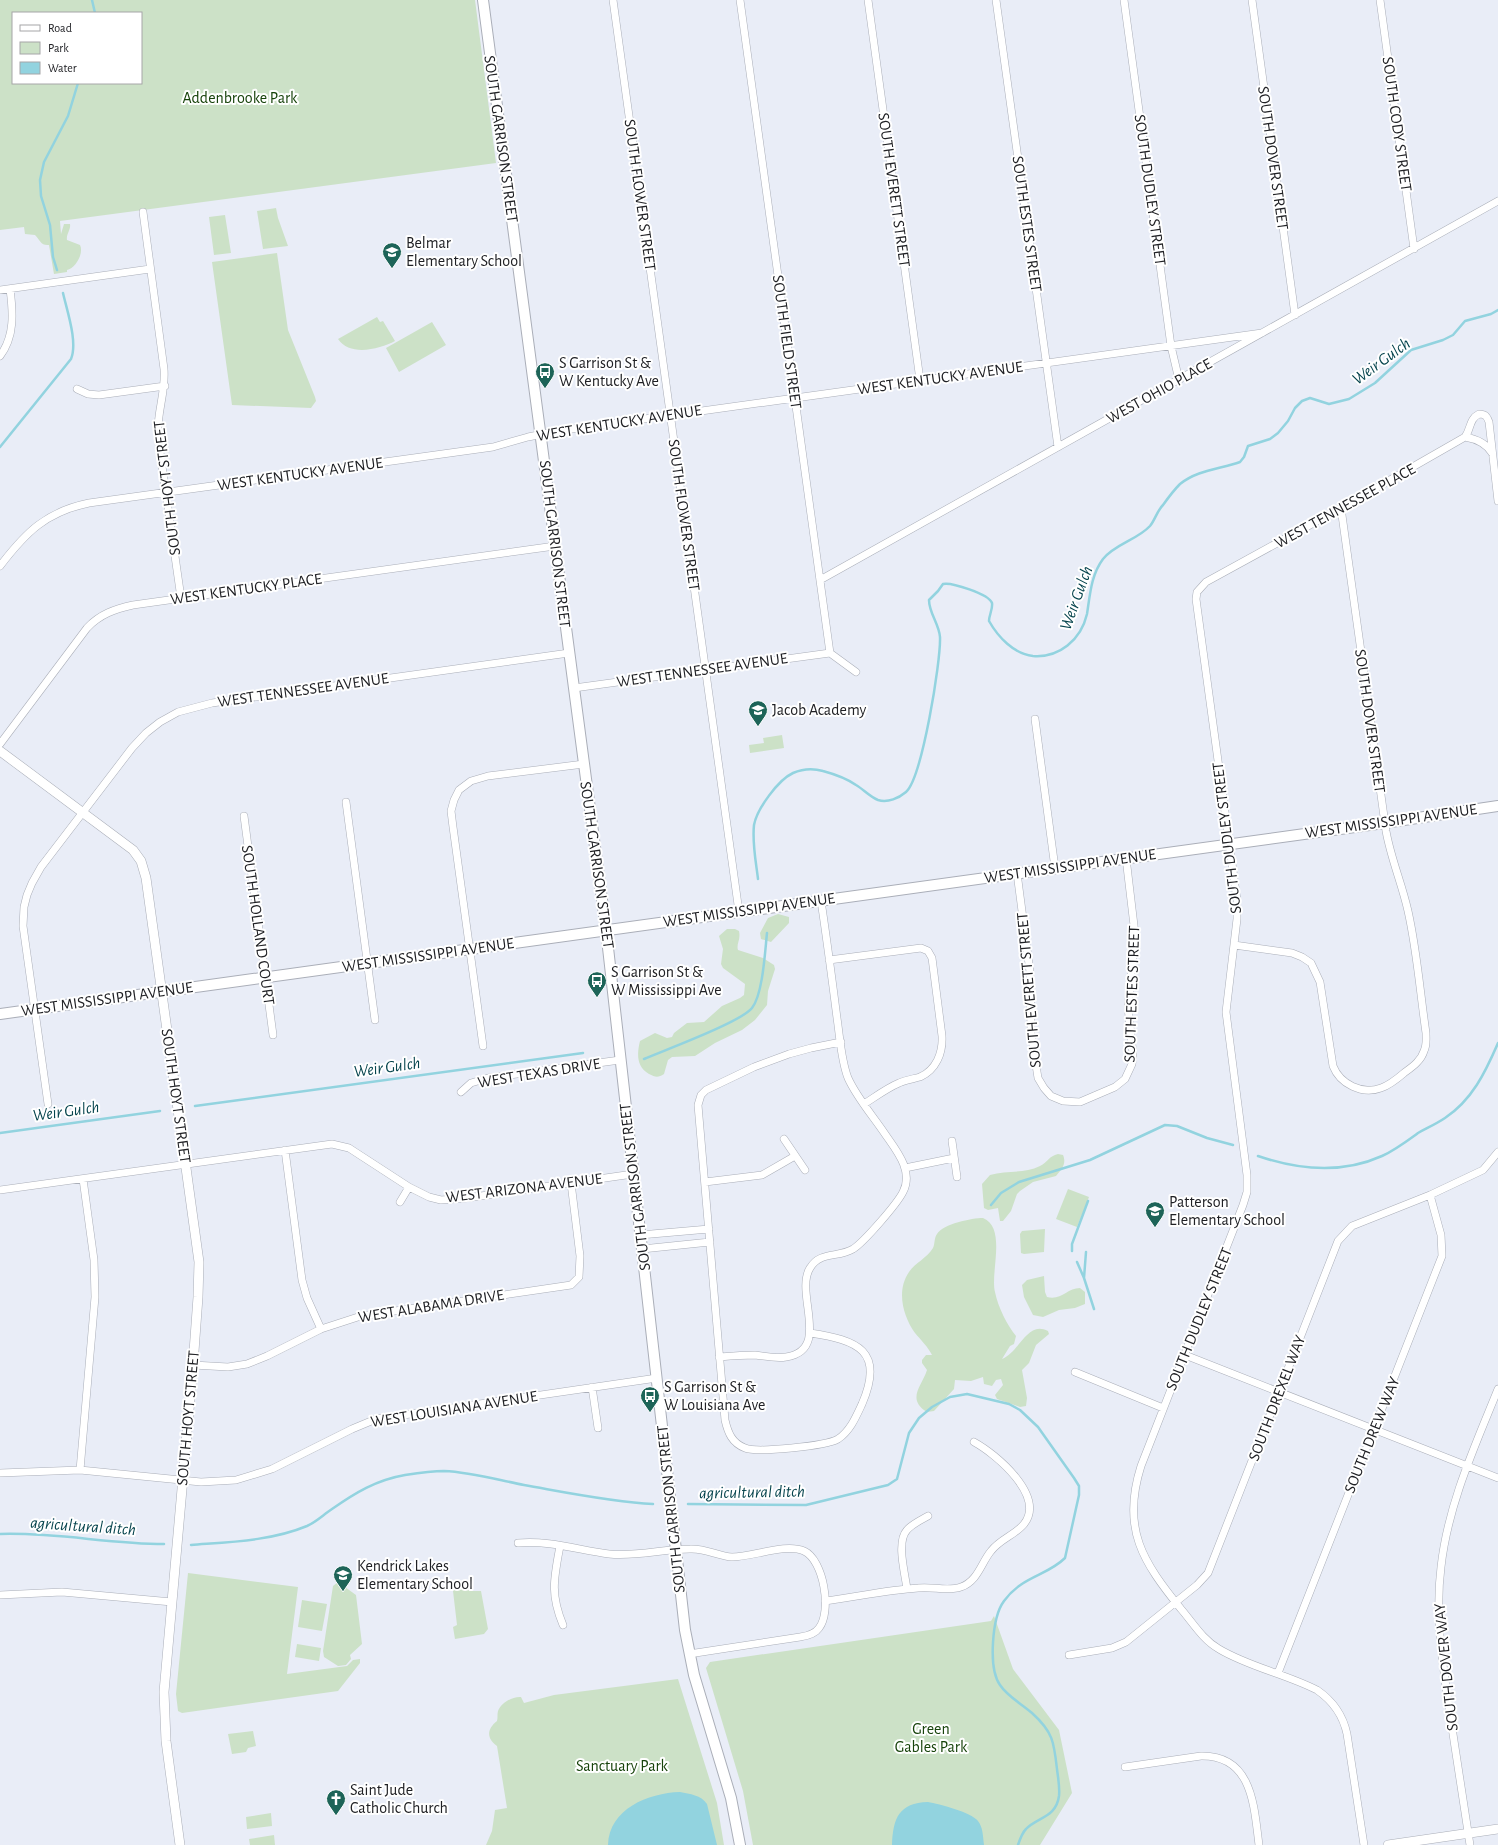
<svg xmlns="http://www.w3.org/2000/svg" width="1498" height="1845" font-family="'Alegreya Sans',sans-serif">
<style>
.green{fill:#cce1c7;fill-rule:evenodd}
.water{fill:#92d3df}
.lines{fill:none;stroke-linecap:round;stroke-linejoin:round}
.stream{stroke:#92d3df;stroke-width:2.5}
.minor-casing{stroke:#aaaeb8;stroke-width:8}
.tertiary-casing{stroke:#aaaeb8;stroke-width:10}
.secondary-casing{stroke:#aaaeb8;stroke-width:12}
.minor{stroke:#fff;stroke-width:7}
.tertiary{stroke:#fff;stroke-width:9}
.secondary{stroke:#fff;stroke-width:10}
.labels{text-anchor:middle;dominant-baseline:central;stroke-width:4;stroke-linejoin:round;paint-order:stroke}
.park-label{font-size:16px;fill:#17430b;stroke:#fff}
.street-label{font-size:16px;fill:#202125;stroke:#fff}
.poi-label{font-size:16px;fill:#202125;stroke:#fff;text-anchor:start}
.water-label{font-size:17px;font-style:italic;fill:#06444d;stroke:#fff}
</style>
<rect width="100%" height="100%" fill="#e9edf7"/>
<path class="green" d="M0,0H475L496,163L60,221L61,234L64,224H70C71,230 66,234 67,240L80,245C84,253 76,268 67,270V272L54,274L49,245C41,246 40,240 35,235L25,234L24,227L0,230ZM13,13H141V83H13Z
M276,208L278,218L288,246L263,249L257,211Z
M225,215L231,253L214,255L209,217Z
M277,253L288,330L315,397L316,401L311,408L232,405L212,262Z
M377,317L380,322L383,321L395,341C380,349 350,357 338,339Z
M432,322L446,345L399,372L386,348Z
M782,735L784,748L750,753L749,745L764,743L763,738Z
M778,914L789,917V923L771,942L761,939L760,933L768,918Z
M727,929H735L739,931C741,940 736,944 738,950L763,958L774,965L775,969L768,991L767,1005L755,1020L742,1030L715,1043L695,1056L672,1057L668,1060L664,1074C658,1078 655,1077 649,1074C636,1067 637,1053 640,1041L655,1033L667,1038L672,1037L674,1033L687,1023L704,1022L722,1006L740,998L744,995L745,984L723,968L721,964L723,949L719,936Z
M1058,1154L1063,1155C1067,1164 1061,1170 1056,1176L1033,1182L1020,1191L1017,1194L1011,1211L1003,1221H1000L998,1208L988,1210L984,1208L982,1184L990,1175C1006,1170 1024,1174 1040,1166C1048,1162 1049,1156 1058,1154Z
M1068,1189L1089,1197L1077,1227L1056,1219Z
M983,1218C1007,1228 990,1272 995,1292C998,1307 1007,1325 1016,1336L1014,1344L1010,1346L1002,1359C1020,1352 1027,1320 1048,1331L1049,1334L1036,1345L1029,1363L1022,1370L1027,1398L1026,1406L1020,1407L997,1399L995,1395L1003,1385L1001,1379L996,1380L992,1386L984,1384L983,1377L971,1381L955,1380L954,1389L934,1411L927,1412C906,1399 922,1386 927,1370L922,1363V1360L926,1355H932C928,1347 921,1340 915,1333C903,1316 896,1291 909,1272C915,1263 927,1258 933,1248C935,1244 934,1238 937,1234C943,1224 972,1218 983,1218Z
M1045,1229L1044,1252L1024,1254L1021,1253L1020,1234L1022,1231Z
M1044,1276L1045,1292L1047,1297C1061,1301 1067,1288 1080,1288L1085,1292V1304L1075,1308L1059,1310L1043,1317L1033,1315L1024,1297L1022,1285L1027,1280Z
M188,1573L298,1587L287,1674L347,1666L353,1660L360,1659V1663L338,1691L182,1713L178,1711L176,1694Z
M338,1582L356,1595L362,1644L350,1655L351,1659L346,1665L338,1666L324,1657L323,1651L333,1586Z
M468,1583L469,1591H481L488,1629L484,1634L455,1639L453,1627L457,1625L453,1591L458,1584Z
M302,1600L327,1604L322,1631L298,1627Z
M994,1616L1013,1669L1059,1730L1072,1793L1040,1845H753L743,1791L706,1668L710,1662L991,1621Z
M297,1644L321,1648L319,1661L295,1657Z
M678,1679L717,1803L724,1845H486L492,1831L495,1810L507,1808L497,1746C486,1738 487,1729 497,1721C498,1718 497,1714 498,1711C501,1703 513,1696 521,1697L524,1703L554,1695Z
M253,1731L256,1746L248,1748L246,1752L232,1754L228,1734Z
M271,1813L272,1826L247,1829L246,1817Z
M274,1835L275,1845H250L249,1839Z"/>
<path class="water" d="M680,1792C690,1794 701,1795 707,1804L717,1845H608C609,1809 648,1793 680,1792Z
M928,1802C939,1804 971,1812 978,1821C983,1827 983,1837 984,1845H892C893,1818 899,1803 928,1802Z"/>
<g class="lines">
<path class="stream" d="M92,0L95,13
M57,270L53,257L50,225L41,196L40,180L44,162L68,116L78,83
M0,447L71,359C78,342 67,311 63,293
M758,879C756,862 752,843 754,825C757,809 778,780 793,773C802,769 813,768 823,771C834,774 846,778 856,785C863,789 870,797 878,800C888,803 899,798 906,792C922,778 941,661 940,637C939,624 929,613 929,600L938,591L943,584C951,582 989,594 992,603C993,609 989,615 989,621C998,637 1014,654 1033,656C1059,658 1081,640 1087,614C1090,595 1091,575 1103,559C1115,544 1137,540 1150,526C1155,520 1157,511 1163,505C1168,498 1174,490 1180,484C1197,470 1220,469 1240,462L1244,457L1248,446L1270,439L1278,433L1288,421L1295,408L1302,401L1310,398L1329,404L1349,399L1375,383L1411,350L1443,340L1453,335L1465,321L1491,314L1498,310
M644,1059C665,1050 741,1022 752,1008C763,994 765,951 767,933
M195,1106L583,1053
M0,1133L160,1111
M1258,1156C1299,1170 1342,1174 1382,1156C1395,1150 1407,1141 1418,1133C1427,1128 1436,1124 1445,1118C1472,1100 1485,1073 1498,1043
M991,1205L1001,1193L1019,1182L1090,1160L1165,1125L1177,1126L1207,1138L1233,1145
M1072,1251V1244L1088,1201
M1077,1262L1084,1278L1094,1309
M1084,1278L1086,1252
M688,1504L806,1505L888,1485L897,1479L909,1433L919,1418L932,1407L950,1397L967,1394L1009,1404L1020,1410L1038,1427L1074,1478L1079,1486V1495L1065,1558C1047,1576 1022,1576 1004,1601C992,1617 988,1668 1000,1685C1008,1697 1022,1704 1032,1713C1053,1732 1054,1742 1057,1769C1058,1778 1060,1787 1059,1796C1056,1818 1037,1817 1026,1829C1022,1833 1020,1839 1018,1845
M0,1534C55,1532 109,1544 164,1544
M191,1545C229,1542 271,1541 307,1526C316,1522 323,1515 332,1509C355,1493 376,1480 405,1475C418,1473 431,1471 444,1471C471,1472 498,1480 524,1485C564,1492 612,1502 653,1504"/>
<g class="minor-casing">
<path id="minor" d="M613,0L739,912
M740,0L830,653L856,672
M868,0L920,380
M996,0L1058,447
M1124,0L1171,346L1179,380
M1252,0L1295,315
M1380,0L1414,249
M143,212L164,369C166,393 156,414 158,438L181,598
M0,290L150,269
M0,356C15,336 13,312 10,289
M77,389L88,394L99,395L165,386
M1465,437C1477,439 1486,443 1492,453
M0,566C26,532 46,512 89,503L493,447L528,437L558,431L1262,333
M820,580L1498,201
M574,688L830,653
M1035,719L1055,868
M0,744L87,628C100,614 115,609 133,605L555,546
M346,802L375,1020
M244,816L273,1035
M1017,873L1030,972L1031,1033L1038,1078L1044,1088L1051,1096L1063,1101L1080,1102L1115,1087L1125,1079L1132,1064L1133,1054L1128,1007L1135,934L1126,858
M1234,945L1292,953L1302,957L1311,963L1320,982L1333,1066C1340,1084 1362,1095 1381,1088C1390,1085 1397,1079 1404,1073C1412,1067 1421,1061 1424,1051C1427,1045 1426,1039 1426,1033C1420,992 1417,951 1408,911C1402,884 1391,859 1386,831L1341,508
M829,960L921,948L928,951L932,958L942,1036C943,1053 936,1070 920,1077C913,1079 905,1080 899,1083C887,1088 875,1097 864,1104
M483,1046L453,827L451,811L454,800L459,790L471,781L488,776L584,764
M461,1092L471,1083L488,1078L620,1060
M48,1104L23,926L24,907L27,895L32,883L41,867L132,748L146,733L160,722L178,712L212,703L569,653
M784,1139L805,1170
M952,1141L957,1177
M285,1150L302,1280L307,1298L321,1329
M905,1168L954,1158
M705,1182L762,1175L795,1156
M0,1190L332,1144L349,1148L409,1187L429,1197L441,1200L467,1198L633,1174
M400,1202L409,1187
M640,1235L709,1229
M642,1249L710,1242
M810,1333C858,1340 885,1351 862,1404C856,1417 850,1431 838,1439C826,1446 757,1453 745,1448C732,1443 728,1433 725,1420L698,1105L701,1095L706,1090L754,1067L789,1054L811,1048L841,1042
M1185,1355L1498,1478
M719,1357C731,1356 743,1355 755,1355C765,1356 776,1359 786,1357C832,1350 794,1293 810,1268C820,1251 838,1258 853,1249C864,1242 897,1204 903,1192C914,1171 896,1150 885,1134C873,1116 857,1098 848,1078C841,1060 840,1038 837,1018C832,979 827,940 821,901
M193,1365L228,1367L247,1364L267,1356L321,1329L361,1316L571,1285L579,1277L580,1256L571,1183
M1075,1372L1163,1408
M592,1387L598,1428
M80,1470L95,1297L94,1260L83,1179
M0,1473L80,1470L201,1482L236,1480L272,1469L352,1429L376,1419L657,1378
M518,1543C548,1540 579,1550 609,1554C636,1557 663,1549 690,1549C705,1548 718,1556 732,1557C753,1557 785,1543 804,1551C824,1560 832,1612 819,1628C815,1634 807,1636 800,1637L689,1654
M560,1546C554,1578 550,1594 563,1625
M907,1589C905,1573 896,1542 907,1530C912,1524 921,1520 928,1516
M0,1595L62,1592L172,1602
M825,1601C856,1597 887,1590 918,1588C933,1586 947,1592 961,1587C978,1581 981,1563 991,1551C1000,1539 1015,1535 1024,1524C1046,1496 996,1454 974,1442
M1069,1655L1112,1648L1126,1642L1197,1585L1208,1573L1338,1241L1352,1226L1430,1195L1483,1170L1498,1152
M1278,1673L1442,1256L1441,1235L1430,1195
M1125,1767L1201,1756C1253,1755 1254,1807 1259,1845
M1364,1845L1347,1734C1343,1715 1333,1701 1317,1690C1286,1674 1249,1667 1219,1649C1203,1640 1193,1623 1181,1609C1143,1562 1121,1529 1141,1466L1243,1205L1247,1192V1175L1226,1012L1237,919V900L1196,599L1197,592L1206,582L1341,508L1465,437C1471,429 1469,419 1479,414C1485,414 1487,416 1489,422L1498,501
M1470,1845C1463,1799 1456,1753 1449,1708C1442,1660 1435,1614 1441,1567C1448,1504 1475,1446 1498,1389"/>
</g>
<g class="tertiary-casing">
<path id="tertiary" d="M0,751L133,850L141,861L146,878L199,1262L198,1297L193,1365L164,1692L166,1741L180,1845
M1388,1845L1498,1829"/>
</g>
<g class="secondary-casing">
<path id="secondary" d="M483,0L606,930L685,1630L694,1675L731,1798L740,1845
M0,1014L1384,823L1498,806"/>
</g>
<use href="#minor" class="minor"/>
<use href="#tertiary" class="tertiary"/>
<use href="#secondary" class="secondary"/>
</g>
<defs>
<g id="school-pin" transform="scale(1)"><path d="M0 17L-7.5 6A9.5 9.5 0 1 1 7.5 6Z" fill="#1d6458" stroke="#fff"/><path d="M0-5L7-2L0 1L-7-2ZM-4 1L0 2.5L4 1V4Q0 6-4 4Z" fill="#fff"/></g>
<g id="bus-pin" transform="scale(1)"><path d="M0 17L-7.5 6A9.5 9.5 0 1 1 7.5 6Z" fill="#1d6458" stroke="#fff"/><path d="M-5-6H5V4H4V6H2V4H-2V6H-4V4H-5ZM-3.5-4V0h7V-4ZM-3.5 1.2v1.5H-2V1.2ZM2 1.2v1.5H3.5V1.2Z" fill="#fff"/></g>
<g id="church-pin" transform="scale(1)"><path d="M0 17L-7.5 6A9.5 9.5 0 1 1 7.5 6Z" fill="#1d6458" stroke="#fff"/><path d="M-1.2-6h2.4v3.5h3.3v2.4h-3.3V6h-2.4V-.1h-3.3v-2.4h3.3Z" fill="#fff"/></g>
</defs>
<g fill-rule="evenodd">
<use href="#school-pin" x="392" y="252"/>
<use href="#bus-pin" x="545" y="372"/>
<use href="#school-pin" x="758" y="710"/>
<use href="#bus-pin" x="597" y="981"/>
<use href="#school-pin" x="1155" y="1211"/>
<use href="#bus-pin" x="650" y="1396"/>
<use href="#school-pin" x="343" y="1575"/>
<use href="#church-pin" x="336" y="1799"/>
</g>
<g class="labels">
<g class="park-label">
<text x="240" y="98">Addenbrooke Park</text>
<text x="931" y="1729">Green<tspan x="931" dy="18">Gables Park</tspan></text>
<text x="622" y="1766">Sanctuary Park</text>
</g>
<g class="street-label">
<text transform="translate(1397 124) rotate(82)">SOUTH CODY STREET</text>
<text transform="translate(501 139) rotate(82)">SOUTH GARRISON STREET</text>
<text transform="translate(1273 158) rotate(82)">SOUTH DOVER STREET</text>
<text transform="translate(894 190) rotate(82)">SOUTH EVERETT STREET</text>
<text transform="translate(1150 190) rotate(82)">SOUTH DUDLEY STREET</text>
<text transform="translate(640 195) rotate(82)">SOUTH FLOWER STREET</text>
<text transform="translate(1027 224) rotate(82)">SOUTH ESTES STREET</text>
<text transform="translate(787 342) rotate(82)">SOUTH FIELD STREET</text>
<text transform="translate(940 378) rotate(-8)">WEST KENTUCKY AVENUE</text>
<text transform="translate(1159 391) rotate(-29)">WEST OHIO PLACE</text>
<text transform="translate(619 423) rotate(-9)">WEST KENTUCKY AVENUE</text>
<text transform="translate(300 474) rotate(-8)">WEST KENTUCKY AVENUE</text>
<text transform="translate(167 488) rotate(-97)">SOUTH HOYT STREET</text>
<text transform="translate(1345 506) rotate(-29)">WEST TENNESSEE PLACE</text>
<text transform="translate(684 515) rotate(82)">SOUTH FLOWER STREET</text>
<text transform="translate(555 544) rotate(83)">SOUTH GARRISON STREET</text>
<text transform="translate(246 589) rotate(-8)">WEST KENTUCKY PLACE</text>
<text transform="translate(702 670) rotate(-8)">WEST TENNESSEE AVENUE</text>
<text transform="translate(303 690) rotate(-8)">WEST TENNESSEE AVENUE</text>
<text transform="translate(1370 721) rotate(82)">SOUTH DOVER STREET</text>
<text transform="translate(1391 821) rotate(-8)">WEST MISSISSIPPI AVENUE</text>
<text transform="translate(1227 838) rotate(-97)">SOUTH DUDLEY STREET</text>
<text transform="translate(597 865) rotate(82)">SOUTH GARRISON STREET</text>
<text transform="translate(1070 866) rotate(-8)">WEST MISSISSIPPI AVENUE</text>
<text transform="translate(749 910) rotate(-8)">WEST MISSISSIPPI AVENUE</text>
<text transform="translate(258 925) rotate(82)">SOUTH HOLLAND COURT</text>
<text transform="translate(428 955) rotate(-8)">WEST MISSISSIPPI AVENUE</text>
<text transform="translate(1029 990) rotate(-95)">SOUTH EVERETT STREET</text>
<text transform="translate(1132 994) rotate(-88)">SOUTH ESTES STREET</text>
<text transform="translate(107 999) rotate(-8)">WEST MISSISSIPPI AVENUE</text>
<text transform="translate(539 1073) rotate(-9)">WEST TEXAS DRIVE</text>
<text transform="translate(176 1096) rotate(82)">SOUTH HOYT STREET</text>
<text transform="translate(635 1187) rotate(-97)">SOUTH GARRISON STREET</text>
<text transform="translate(524 1188) rotate(-7)">WEST ARIZONA AVENUE</text>
<text transform="translate(431 1306) rotate(-9)">WEST ALABAMA DRIVE</text>
<text transform="translate(1199 1319) rotate(-68)">SOUTH DUDLEY STREET</text>
<text transform="translate(1277 1398) rotate(-69)">SOUTH DREXEL WAY</text>
<text transform="translate(454 1409) rotate(-9)">WEST LOUISIANA AVENUE</text>
<text transform="translate(188 1418) rotate(-85)">SOUTH HOYT STREET</text>
<text transform="translate(1372 1435) rotate(-68)">SOUTH DREW WAY</text>
<text transform="translate(671 1509) rotate(-96)">SOUTH GARRISON STREET</text>
<text transform="translate(1446 1667) rotate(-96)">SOUTH DOVER WAY</text>
</g>
<g class="poi-label">
<text x="406" y="243">Belmar<tspan x="406" dy="18">Elementary School</tspan></text>
<text x="559" y="363">S Garrison St &amp;<tspan x="559" dy="18">W Kentucky Ave</tspan></text>
<text x="772" y="710">Jacob Academy</text>
<text x="611" y="972">S Garrison St &amp;<tspan x="611" dy="18">W Mississippi Ave</tspan></text>
<text x="1169" y="1202">Patterson<tspan x="1169" dy="18">Elementary School</tspan></text>
<text x="664" y="1387">S Garrison St &amp;<tspan x="664" dy="18">W Louisiana Ave</tspan></text>
<text x="357" y="1566">Kendrick Lakes<tspan x="357" dy="18">Elementary School</tspan></text>
<text x="350" y="1790">Saint Jude<tspan x="350" dy="18">Catholic Church</tspan></text>
</g>
<g class="water-label">
<text transform="translate(1381 361) rotate(-36)">Weir Gulch</text>
<text transform="translate(1076 598) rotate(-70)">Weir Gulch</text>
<text transform="translate(387 1067) rotate(-8)">Weir Gulch</text>
<text transform="translate(66 1111) rotate(-8)">Weir Gulch</text>
<text transform="translate(752 1492) rotate(-1)">agricultural ditch</text>
<text transform="translate(83 1526) rotate(4)">agricultural ditch</text>
</g>
</g>
<rect x="12" y="12" width="130" height="72" fill="#ffffff" stroke="#a6a6a8"/>
<rect x="20" y="25" width="20" height="6" fill="#ffffff" stroke="#a6a6a8"/>
<text x="48" y="32" font-size="12" fill="#202125">Road</text>
<rect x="20" y="42" width="20" height="12" fill="#cce1c7" stroke="#a6a6a8"/>
<text x="48" y="52" font-size="12" fill="#202125">Park</text>
<rect x="20" y="62" width="20" height="12" fill="#92d3df" stroke="#a6a6a8"/>
<text x="48" y="72" font-size="12" fill="#202125">Water</text>
</svg>
